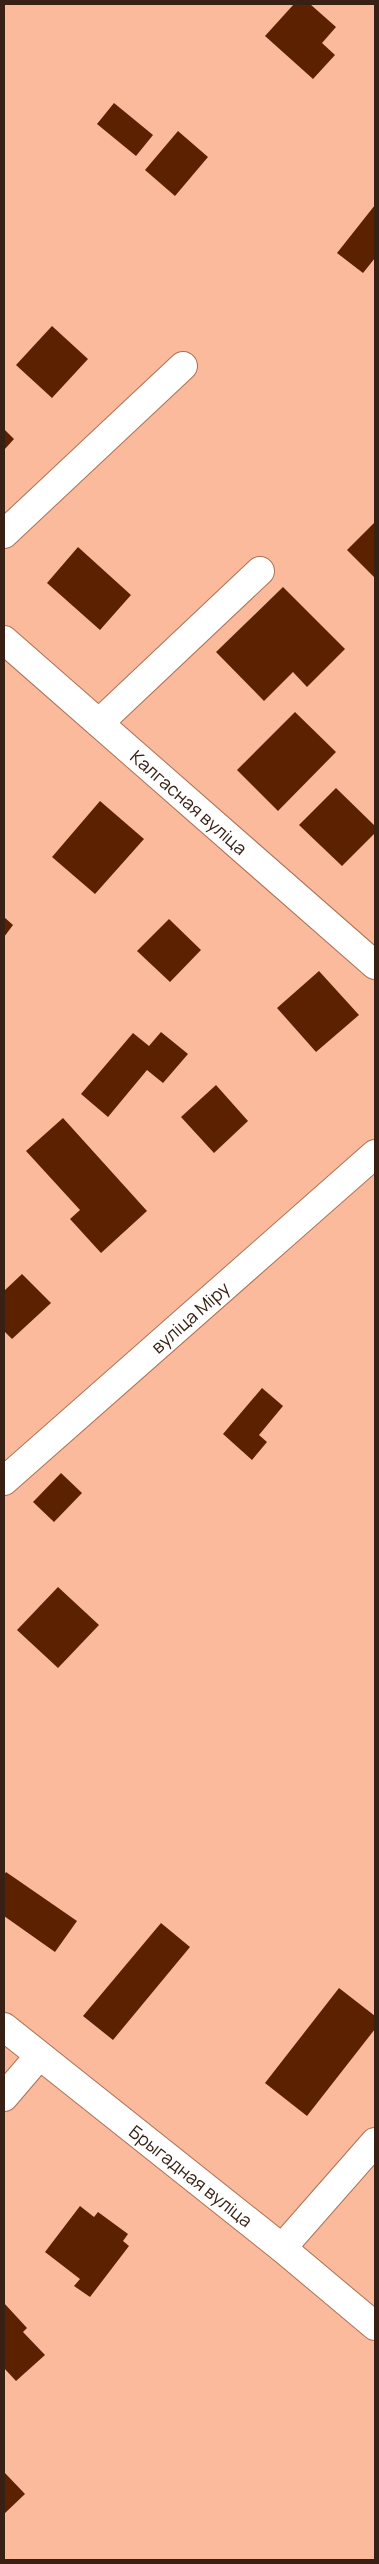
<svg xmlns="http://www.w3.org/2000/svg" width="379" height="2564" font-family="Manrope,sans-serif">
<style>
.building{fill:#5c2200}
.lines{fill:none;stroke-linecap:round;stroke-linejoin:round}
.minor-casing{stroke:#ac7155;stroke-width:30}
.minor{stroke:#fff;stroke-width:28}
.labels{text-anchor:middle;dominant-baseline:central;stroke-width:5;stroke-linejoin:round;paint-order:stroke}
.street-label{font-size:18px;fill:#382014;stroke:#fecab2}
</style>
<rect width="100%" height="100%" fill="#faba9b"/>
<path class="building" d="M294,4H310L336,27L322,43L335,55L313,79L265,36Z
M114,103L153,135L136,156L97,124Z
M178,131L208,157L175,196L145,170Z
M375,205V258L363,273L337,253Z
M52,326L88,359L52,398L16,365Z
M4,429L14,439L4,450Z
M375,522V578L347,550Z
M78,547L131,595L100,630L47,583Z
M283,587L345,649L307,687L293,672L264,701L216,652Z
M295,712L336,752L278,811L237,770Z
M336,788L375,826V833L342,866L299,825Z
M100,801L144,839L95,894L52,857Z
M4,917L13,925L4,937Z
M169,919L201,950L170,982L137,951Z
M319,971L359,1015L316,1052L277,1008Z
M161,1032L188,1054L163,1083L147,1070L108,1117L81,1094L133,1033L149,1046Z
M216,1085L248,1121L214,1153L181,1117Z
M63,1118L147,1211L101,1253L70,1219L80,1210L26,1151Z
M22,1274L51,1303L12,1339L4,1331V1291Z
M262,1388L283,1406L259,1435L267,1442L252,1460L223,1434Z
M61,1473L82,1493L54,1522L33,1502Z
M58,1587L99,1625L58,1668L17,1630Z
M6,1872L77,1921L55,1952L4,1916V1875Z
M161,1923L190,1947L113,2040L83,2016Z
M339,1988L375,2016V2029L307,2116L265,2083Z
M80,2206L94,2217L98,2212L128,2234L123,2241L129,2246L90,2297L74,2286L80,2279L45,2252Z
M4,2303L27,2328L23,2332L45,2355L16,2381L4,2368Z
M4,2472L25,2494L4,2514Z"/>
<g class="lines">
<g class="minor-casing">
<g id="minor">
<path d="M4,534L183,366"/>
<path id="s1" d="M4,640L375,965"/>
<path d="M99,723L260,571"/>
<path id="s2" d="M4,1481L375,1154"/>
<path id="s3" d="M4,2027L282,2248L375,2326"/>
<path d="M4,2097L39,2056"/>
<path d="M282,2248L375,2142"/>
</g>
</g>
<use href="#minor" class="minor"/>
</g>
<g class="labels">
<g class="street-label">
<text stroke="none"><textPath href="#s1" startOffset="246">Калгасная вуліца</textPath></text>
<text stroke="none"><textPath href="#s2" startOffset="248">вуліца Міру</textPath></text>
<text stroke="none"><textPath href="#s3" startOffset="239">Брыгадная вуліца</textPath></text>
</g>
</g>
<rect width="379" height="2564" fill="none" stroke="#382014" stroke-width="10"/>
</svg>
